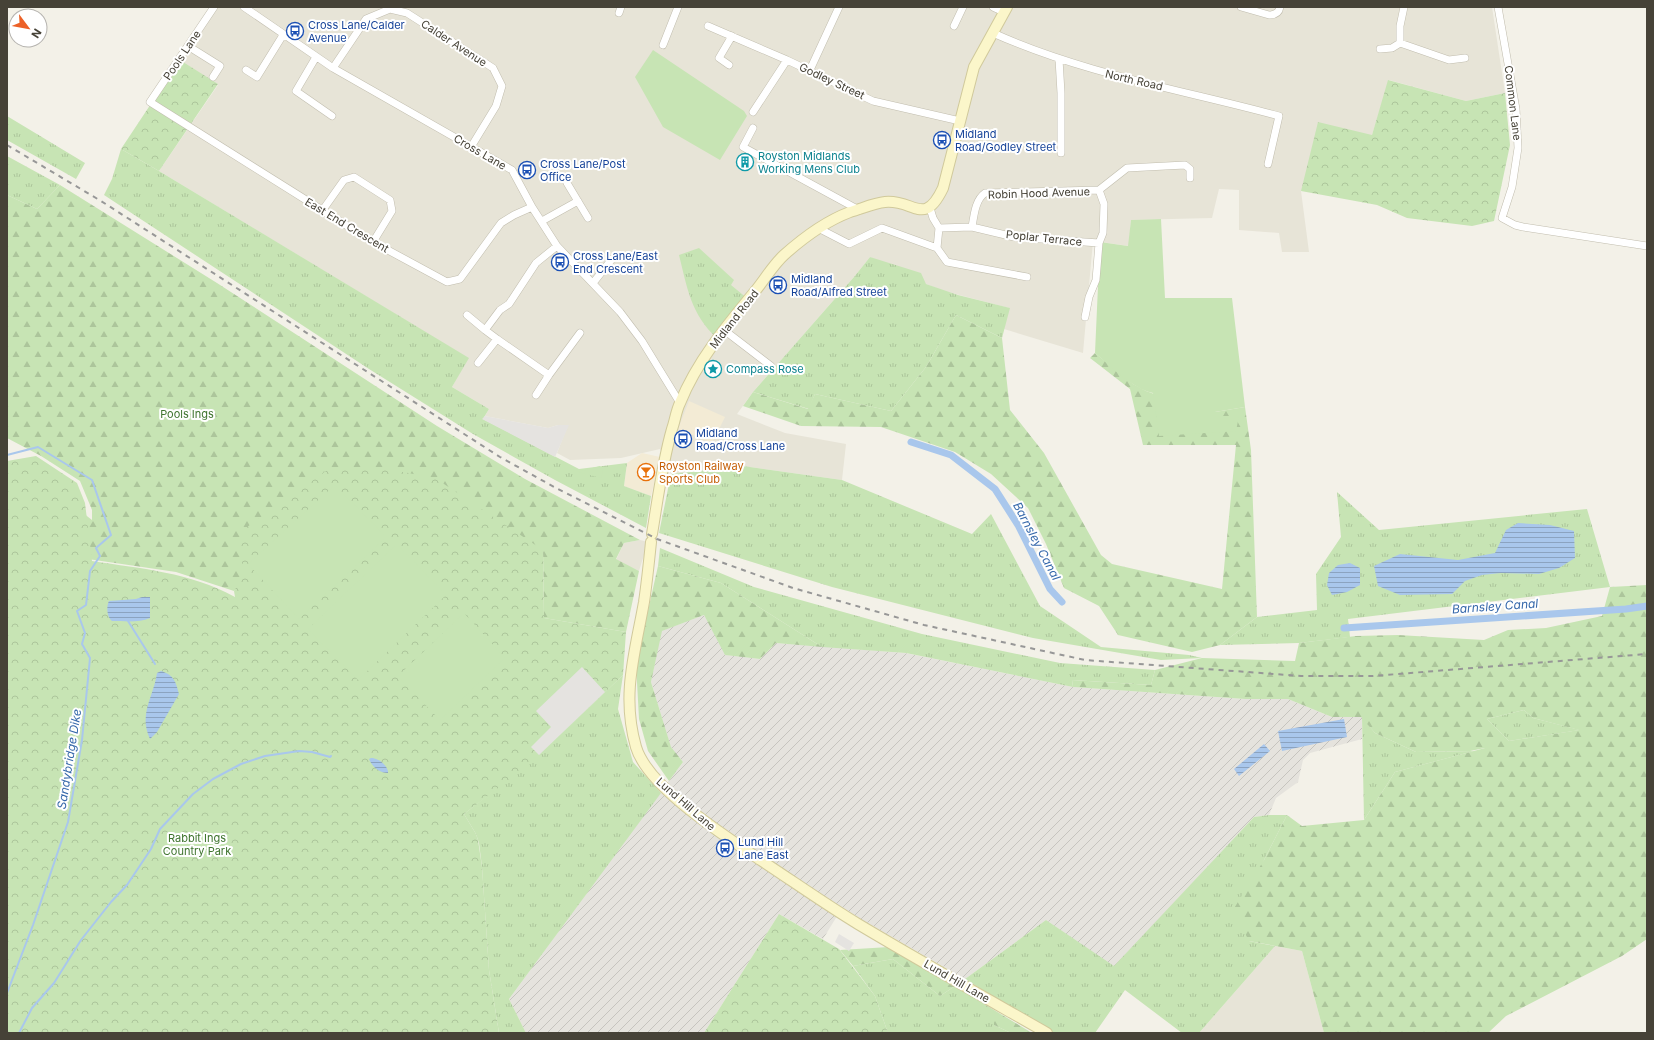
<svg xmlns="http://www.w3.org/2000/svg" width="1654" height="1040" font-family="Inter,sans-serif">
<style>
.residential{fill:#e7e4d7}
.commercial{fill:#f3ebd5}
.industrial{fill:url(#industrial-furrows)}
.grass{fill:url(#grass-tufts)}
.forest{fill:url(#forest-firs);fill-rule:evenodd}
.park{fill:url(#park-crowns)}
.garden{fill:#c7e4b4}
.parking{fill:#e5e3e0}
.water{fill:url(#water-rules)}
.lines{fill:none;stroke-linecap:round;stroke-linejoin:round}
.stream{stroke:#a9c7ec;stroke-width:2}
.canal{stroke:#a9c7ec;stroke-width:7}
.street-casing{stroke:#c1bdae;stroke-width:8}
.secondary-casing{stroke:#d0c99b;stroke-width:12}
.street{stroke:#fff;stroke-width:7}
.secondary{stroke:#fbf6ca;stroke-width:10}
.rail{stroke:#979797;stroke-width:2;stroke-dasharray:5 5;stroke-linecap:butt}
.labels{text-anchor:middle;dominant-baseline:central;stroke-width:4;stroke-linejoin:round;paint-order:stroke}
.transit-label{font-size:11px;fill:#164399;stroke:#fff;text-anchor:start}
.street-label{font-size:11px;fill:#464237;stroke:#fff}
.culture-label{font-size:11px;fill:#0d838f;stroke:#fff;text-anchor:start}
.park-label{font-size:11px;fill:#3e742e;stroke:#fff}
.food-label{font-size:11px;fill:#c56008;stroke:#fff;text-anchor:start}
.water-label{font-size:12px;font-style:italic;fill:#3769ab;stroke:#fff}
</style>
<defs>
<pattern id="industrial-furrows" width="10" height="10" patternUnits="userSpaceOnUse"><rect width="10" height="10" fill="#e5e3dd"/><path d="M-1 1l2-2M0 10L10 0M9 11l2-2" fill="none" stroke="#c6c4be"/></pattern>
<pattern id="grass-tufts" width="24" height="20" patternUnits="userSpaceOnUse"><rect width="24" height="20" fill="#c7e4b4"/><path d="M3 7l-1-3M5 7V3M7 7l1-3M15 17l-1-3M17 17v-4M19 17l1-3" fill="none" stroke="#acc59b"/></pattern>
<pattern id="forest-firs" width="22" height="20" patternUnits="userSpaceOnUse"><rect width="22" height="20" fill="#c7e4b4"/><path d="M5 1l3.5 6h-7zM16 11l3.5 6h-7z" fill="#acc59b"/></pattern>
<pattern id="park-crowns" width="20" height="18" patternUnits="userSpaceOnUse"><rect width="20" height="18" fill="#c7e4b4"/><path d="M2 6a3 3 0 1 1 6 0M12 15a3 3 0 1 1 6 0" fill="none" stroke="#acc59b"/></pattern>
<pattern id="water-rules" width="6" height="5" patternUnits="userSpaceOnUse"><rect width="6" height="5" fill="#a9c7ec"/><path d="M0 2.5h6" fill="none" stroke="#8ba3c0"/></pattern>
</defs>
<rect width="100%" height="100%" fill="#f3f1e8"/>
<path class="residential" d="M218,7H1492L1505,93L1466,101L1389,80L1372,135L1301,191L1309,252H1282L1279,233L1239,230V190L1219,189L1212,218L1131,220L1129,246L1093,241L1083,353L1004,329L1009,308L944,291L926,284L870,257L854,277L753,392L737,414L785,433L846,444L842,480L743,466L671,474L660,449L621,458L570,460L557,453L568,425H558L548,428L485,416L489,409L452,387L468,358L159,171L218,85L180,60Z
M640,540L648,542L639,571L616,560L624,543Z
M1275,946L1302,951L1324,1033H1199Z"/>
<path class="commercial" d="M689,401L725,417L712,443L678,429Z
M642,453L660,457L651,496L624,486L627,463Z"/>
<path class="industrial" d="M704,615L726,655L760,659L776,643L905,653L1073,687L1245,699H1288L1332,717H1362V739L1310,753L1303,760L1298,782L1276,798L1269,815L1254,817L1114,967L1046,920L965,979L842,908L823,939L779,914L704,1033H526L509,999L683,762L671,748L651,682L661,631Z"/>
<path class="grass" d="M7,116L85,163L76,179L7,140Z
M121,149L159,171L469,358L452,387L489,409L483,419L579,469L627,463L624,486L651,496L646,528L555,480L473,434L369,369L104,195L112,179Z
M7,156L60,185L37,209L7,195Z
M699,248L734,280L731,285L748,299L717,338C691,315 687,287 679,255Z
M870,257L921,273L926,284L958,295L1010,308L1002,338L956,315L926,367L891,411L815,394L809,409L753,392L854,277Z
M743,466L842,480L972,534L991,514L1040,606L1101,647L1189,655L1202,658L1161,660L1033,638L832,587L659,533L671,474Z
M1337,492L1379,530L1587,509L1610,587L1348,619L1350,637L1299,643L1220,645L1257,617L1317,610L1316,574L1341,537Z
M660,548L754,587L922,634L1060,663L1155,670L1151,685L1072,680L1073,687L906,653L822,647L721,583L658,566Z
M623,675L618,709L633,762L661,793L509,999L526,1033H499L489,970L482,867L479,843L476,834L464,814L539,755Z
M1524,710L1533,718L1580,730L1509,741L1487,719Z
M1362,717L1375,733L1416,752L1474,751L1395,772L1364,820Z
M1269,815H1287L1264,860L1249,941L1275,946L1199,1033H1182L1125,990L1095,1033H1054L965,979L1046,920L1114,966L1254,817Z
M893,959L940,996L955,986L994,1010V1025L1011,1033H888L875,996L853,966Z"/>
<path class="forest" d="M60,185L217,283L437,426L525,479L640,540L624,543L616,559L639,571L626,632L544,618L543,550L243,581L234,591L176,572L88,559L37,477L92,520V510L80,481L41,456L7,438V195L37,209Z
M956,315L1002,338L1010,410L1044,453L1101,555L1112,564L1222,589L1236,445H1143L1130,389L1090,358L1095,353L1133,384L1146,391L1215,416V412L1245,407L1251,450L1257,617L1220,645L1192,652L1118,635L1099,606L1064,588L1046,544L1028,508L991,474L955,452L881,427L801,426L743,406L753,392L808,409L815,394L891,411L926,367Z
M658,566L721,583L822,647L776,643L760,659L725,655L704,615L662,631L651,682L671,747L683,762L669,781L648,751L639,719L636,664Z
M1647,585V939L1622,956L1506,1016L1488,1033H1324L1302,951L1249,941L1233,910L1264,860L1287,815L1302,826L1364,820L1395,772L1485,748L1470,751L1416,752L1375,733L1361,717H1332L1288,699H1245L1073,687L1072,680L1151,685L1155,670L1202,658L1295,661L1299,643L1356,636L1398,635L1484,640L1508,630L1546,628L1602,616L1610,587ZM1524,710L1533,718L1579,730L1509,741L1487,719Z
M889,947L955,986L940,996L893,959L853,966L840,950Z
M994,1010L1032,1033H1011L994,1025Z"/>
<path class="park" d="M180,60L218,84L159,171L121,149Z
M1388,80L1466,101L1505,93L1510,145L1494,221L1472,226L1407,218L1377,205L1301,191L1318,122L1372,135Z
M36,456L77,483L85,503L92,561C143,569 189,572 235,597L234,591L243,576L240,532L326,471L376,467L435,478L543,550L544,618L626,632L623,675L540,755V756L464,814L476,834L478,840L482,867L489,970L499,1033H7V461Z
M779,914L839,949L875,996L888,1033H704Z"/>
<path class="garden" d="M653,50L744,111L747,116L720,160L663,127L635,77Z
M1161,219L1165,298H1232L1245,407L1215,412V416H1239L1236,431L1159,436L1153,393C1131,388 1112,367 1095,353L1100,242L1128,246L1131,220Z
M600,466L603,471L601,478L578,472Z
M335,485L386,537L299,619L248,564Z
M397,544L446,595L358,680L308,629Z
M464,613L505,658L440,720L398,676Z"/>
<path class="parking" d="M485,416L548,428L558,425H569L555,457L482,419Z
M582,667L605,692L539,755L531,747L551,727L536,711Z
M839,934L854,943L849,951L835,942Z"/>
<path class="water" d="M1518,523L1550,525L1574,531L1575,558L1559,568L1539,574L1501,573L1482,575L1465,581L1452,594L1400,595L1378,586L1374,566L1400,554L1458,560L1495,553L1506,530Z
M1350,563L1360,568V585L1347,592L1332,595L1327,585L1329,573L1338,565Z
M142,597H150V618C139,623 124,621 112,621C107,617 106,607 109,601L136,599Z
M161,671C174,675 176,682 179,694L157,732L150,739C138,714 154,696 157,673Z
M1344,719L1347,737L1282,751L1278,731Z
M1264,744L1270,751L1239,776L1234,769Z
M371,758C378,758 386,764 388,771V773C380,773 372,767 369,759Z"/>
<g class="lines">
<path class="stream" d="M7,455L38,447L92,480L111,535L96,548L100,556L90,571L86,605L77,611L85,633L82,644L90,658L82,740L68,822L33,925L7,993
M128,621L155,664
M19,1033L32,1008L54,983L81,940L111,902L127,885L151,849L160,829L193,794L213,779L241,764L265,756L299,751L312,752L330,757L331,756"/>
<path class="canal" d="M911,442L951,455L995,489L1018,525L1050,589L1062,602
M1344,628L1626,609L1647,606"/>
<g class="street-casing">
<path id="street" d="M214,7L150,102L373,242L447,282L460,279L501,223L514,215L532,207
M244,7L333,68L512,170L532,207L557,246L620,312L642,341L680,403
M993,7L1004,12
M1241,7L1269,15C1275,15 1279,13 1280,7
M1498,7L1516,109L1518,148L1512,187L1502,218L1515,225L1523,227L1647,246
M619,13L621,7
M708,26L787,60L873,101L960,121
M954,26L963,7
M993,33C1084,74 1183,90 1279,116L1268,164
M1400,43L1449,60L1465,58
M663,45L678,7
M188,46L220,66L213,77
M1380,49L1392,48L1400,43V26L1404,7
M316,57L296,91L332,116
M1059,59L1061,93V153
M729,65L719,58L732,36
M333,68L366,19L390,9L407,13L493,68L502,86L496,106L471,147
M246,70L257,77L283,35
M809,72L839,7
M753,112L787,60
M753,128L743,147L859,210
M567,183L588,218
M1099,190L1127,168L1185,165L1190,169V178
M930,208L933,218L939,228L972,227L1014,237L1099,243
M322,211L344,180L354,177L390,200L392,211L373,242
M542,221L578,201
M972,227C974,216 975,200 985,193L1099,190L1104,204L1103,233L1099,243L1096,280L1089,297L1085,317
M818,228L849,244L882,228L937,248
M939,228L937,248L947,262L1027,277
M593,283L612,259
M467,315L485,330
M724,330L771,366
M497,339L549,375
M478,363L497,339L485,330L500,310L509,304L536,263L557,246
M536,395L549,375L580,333"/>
</g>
<g class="secondary-casing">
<path id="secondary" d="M652,534C658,498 662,464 672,429C675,421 676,411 680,403C697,361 727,325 756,290C765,279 773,265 784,255C803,238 826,221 850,212C861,209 874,203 885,202C914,199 924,228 943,188L974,67L1007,7
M651,542C649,562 647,582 644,602C635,653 621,695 636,747C648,788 727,837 762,861C794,882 825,904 858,924C920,961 984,997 1047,1033"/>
</g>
<use href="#street" class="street"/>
<use href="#secondary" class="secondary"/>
<path class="rail" d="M7,145L101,201L500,457L556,488L657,539L793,588L924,625L1085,660L1301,676H1373L1647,654"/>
</g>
<defs>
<g id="bus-ring" transform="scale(0.9)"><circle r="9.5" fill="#fff" stroke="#1a4fb4" stroke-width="1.5"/><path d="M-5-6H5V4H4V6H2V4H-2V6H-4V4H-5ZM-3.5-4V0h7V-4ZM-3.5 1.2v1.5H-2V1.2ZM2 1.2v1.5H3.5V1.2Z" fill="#1a4fb4"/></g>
<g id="building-ring" transform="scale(0.9)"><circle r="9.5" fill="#fff" stroke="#0f9aa8" stroke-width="1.5"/><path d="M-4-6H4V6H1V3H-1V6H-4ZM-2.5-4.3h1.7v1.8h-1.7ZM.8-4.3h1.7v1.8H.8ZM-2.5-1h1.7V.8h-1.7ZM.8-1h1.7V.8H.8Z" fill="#0f9aa8"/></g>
<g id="sight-ring" transform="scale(0.9)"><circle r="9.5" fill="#fff" stroke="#0f9aa8" stroke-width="1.5"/><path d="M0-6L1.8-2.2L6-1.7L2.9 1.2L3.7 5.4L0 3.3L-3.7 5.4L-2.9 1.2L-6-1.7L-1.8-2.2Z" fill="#0f9aa8"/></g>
<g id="bar-ring" transform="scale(0.9)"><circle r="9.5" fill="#fff" stroke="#e8710a" stroke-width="1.5"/><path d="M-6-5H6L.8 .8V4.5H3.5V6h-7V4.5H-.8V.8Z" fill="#e8710a"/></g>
</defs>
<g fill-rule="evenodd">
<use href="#bus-ring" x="295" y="31"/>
<use href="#bus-ring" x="942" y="140"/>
<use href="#building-ring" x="745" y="162"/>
<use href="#bus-ring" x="527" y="170"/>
<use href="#bus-ring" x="560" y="262"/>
<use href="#bus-ring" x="778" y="285"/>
<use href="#sight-ring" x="713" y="369"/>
<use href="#bus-ring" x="683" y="439"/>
<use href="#bar-ring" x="646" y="472"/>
<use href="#bus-ring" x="725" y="848"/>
</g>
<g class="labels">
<g class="transit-label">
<text x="308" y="25">Cross Lane/Calder<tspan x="308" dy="13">Avenue</tspan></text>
<text x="955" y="134">Midland<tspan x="955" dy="13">Road/Godley Street</tspan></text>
<text x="540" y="164">Cross Lane/Post<tspan x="540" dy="13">Office</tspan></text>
<text x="573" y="256">Cross Lane/East<tspan x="573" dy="13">End Crescent</tspan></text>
<text x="791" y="279">Midland<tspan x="791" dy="13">Road/Alfred Street</tspan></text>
<text x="696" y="433">Midland<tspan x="696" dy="13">Road/Cross Lane</tspan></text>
<text x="738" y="842">Lund Hill<tspan x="738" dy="13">Lane East</tspan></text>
</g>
<g class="street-label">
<text transform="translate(454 43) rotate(33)">Calder Avenue</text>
<text transform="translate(182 55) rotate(-56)">Pools Lane</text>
<text transform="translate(1134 80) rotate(13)">North Road</text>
<text transform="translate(832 81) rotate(25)">Godley Street</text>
<text transform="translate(1513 103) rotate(83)">Common Lane</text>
<text transform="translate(480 152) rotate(30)">Cross Lane</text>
<text transform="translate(1039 193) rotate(-2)">Robin Hood Avenue</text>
<text transform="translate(347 225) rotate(31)">East End Crescent</text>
<text transform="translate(1044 238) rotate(6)">Poplar Terrace</text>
<text transform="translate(734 319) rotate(-52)">Midland Road</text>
<text transform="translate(686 804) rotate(41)">Lund Hill Lane</text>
<text transform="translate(957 981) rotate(30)">Lund Hill Lane</text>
</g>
<g class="culture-label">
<text x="758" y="156">Royston Midlands<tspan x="758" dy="13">Working Mens Club</tspan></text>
<text x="726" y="369">Compass Rose</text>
</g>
<g class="park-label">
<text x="187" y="414">Pools Ings</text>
<text x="197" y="838">Rabbit Ings<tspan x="197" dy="13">Country Park</tspan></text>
</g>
<g class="food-label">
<text x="659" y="466">Royston Railway<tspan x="659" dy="13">Sports Club</tspan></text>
</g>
<g class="water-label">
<text transform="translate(1037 541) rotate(62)">Barnsley Canal</text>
<text transform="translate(1495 606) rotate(-4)">Barnsley Canal</text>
<text transform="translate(69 759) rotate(-81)">Sandybridge Dike</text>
</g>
</g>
<rect width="1654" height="1040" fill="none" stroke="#464237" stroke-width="16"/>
<g transform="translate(28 28) rotate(122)"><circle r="19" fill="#ffffff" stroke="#b5b3af"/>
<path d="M0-3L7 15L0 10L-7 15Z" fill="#ec6127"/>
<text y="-6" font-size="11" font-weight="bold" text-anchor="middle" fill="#464237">N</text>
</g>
</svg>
